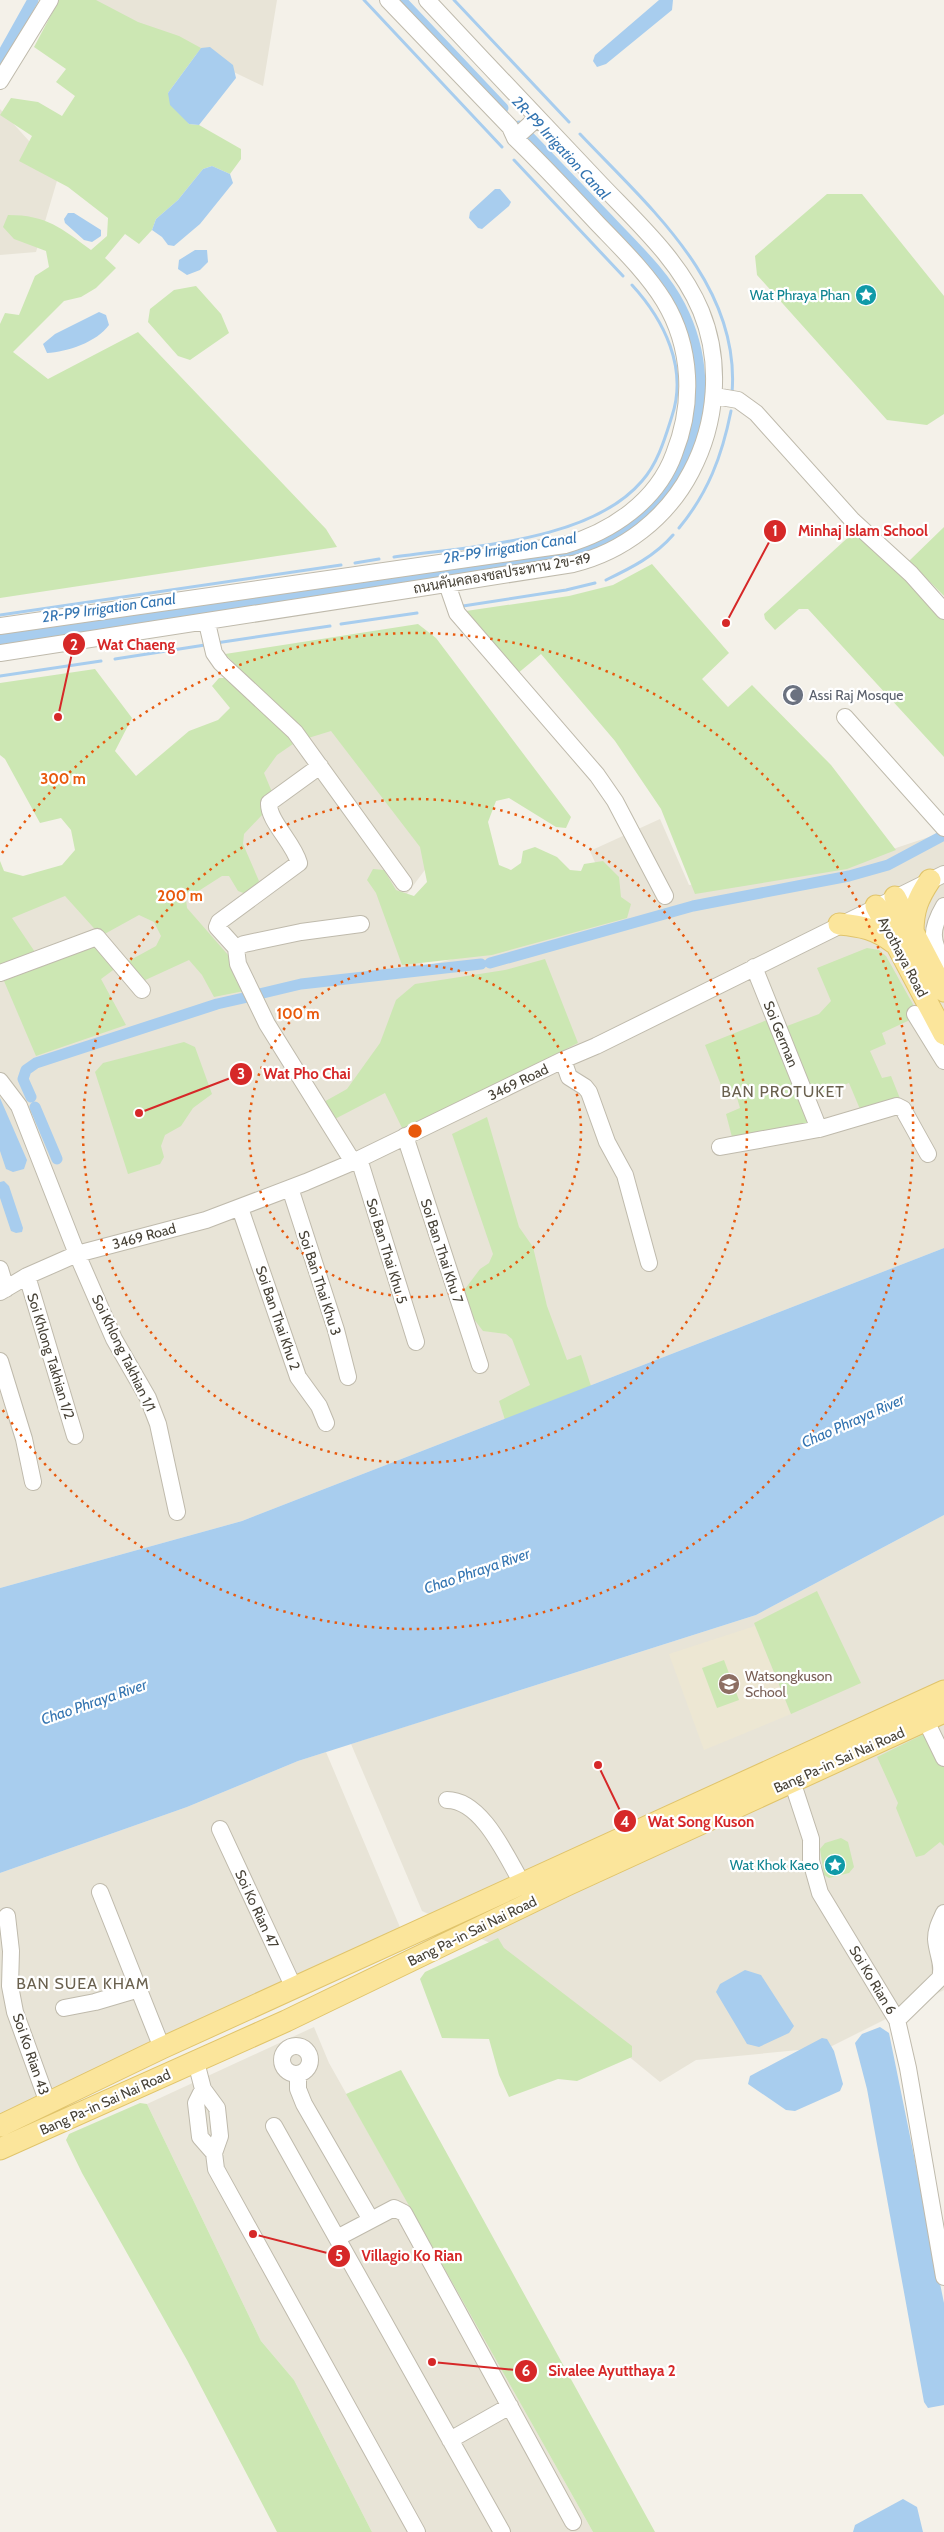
<svg xmlns="http://www.w3.org/2000/svg" width="944" height="2532" font-family="Cabin,Sarabun,sans-serif">
<style>
.residential{fill:#e8e4d7}
.education{fill:#ede7d3}
.green{fill:#cce7b3}
.water{fill:#a8cdee}
.lines{fill:none;stroke-linecap:round;stroke-linejoin:round}
.stream{stroke:#a8cdee;stroke-width:3}
.canal{stroke:#a8cdee;stroke-width:11}
.minor-casing{stroke:#bfbaac;stroke-width:18}
.major-casing{stroke:#e0c46b;stroke-width:23}
.minor{stroke:#fff;stroke-width:16}
.major{stroke:#fbe59b;stroke-width:21}
.ring{fill:none;stroke:#e8590c;stroke-width:2.5;stroke-dasharray:2.5 5}
.labels{text-anchor:middle;dominant-baseline:central;stroke-width:4.5;stroke-linejoin:round;paint-order:stroke}
.culture-label{font-size:14px;fill:#0d838f;stroke:#fff;text-anchor:end}
.street-label{font-size:14px;fill:#474237;stroke:#fff}
.worship-label{font-size:14px;fill:#5b616d;stroke:#fff;text-anchor:start}
.education-label{font-size:14px;fill:#785e54;stroke:#fff;text-anchor:start}
.water-label{font-size:15px;font-style:italic;fill:#3374b1;stroke:#fff}
.quarter-label{font-size:16px;letter-spacing:1px;fill:#6a614f;stroke:#fff}
.centre{fill:#e8590c;stroke:#fff;stroke-width:2.5}
.ring-label{font-size:15px;text-anchor:middle;font-weight:bold;fill:#e8590c;stroke:#fff;stroke-width:4.5;stroke-linejoin:round;paint-order:stroke}
.leader{fill:none;stroke:#d62828;stroke-width:2}
.callout-dot{fill:#d62828;stroke:#fff;stroke-width:2}
.mark-label{font-size:15px;text-anchor:middle;font-weight:bold;fill:#fff}
.callout-label{font-size:15px;text-anchor:middle;font-weight:bold;fill:#d62828;stroke:#fff;stroke-width:4.5;stroke-linejoin:round;paint-order:stroke}
</style>
<rect width="100%" height="100%" fill="#f4f1e9"/>
<path class="residential" d="M84,0H277L263,86Z
M0,109L59,174L36,252L0,255Z
M326,719L433,859L401,902L423,967L618,914L590,851L660,819L689,885L833,869L944,832V1248L242,1521L0,1588V885L81,866Z
M944,1515V1990L830,2047L696,2060L660,2082L490,1943L422,1911L351,1744L756,1615Z
M326,1752L402,1932L0,2121V1873L187,1807L298,1761Z
M314,2027L329,2063L593,2532H372L294,2380L261,2341L147,2104Z"/>
<path class="education" d="M755,1626L791,1714L704,1750L669,1654Z"/>
<path class="green" d="M59,0H96L138,22L179,36L201,48L168,93L189,124L199,125L241,149V159L230,174L212,166L203,169L178,200L156,219L152,230L139,244L125,234L105,258L116,268L96,288L81,297L64,301L13,352L48,379L138,332L326,529L337,547L0,598V324L5,313L19,315L35,276L49,267L46,251L14,239L3,227L8,215C47,215 61,228 91,250L107,236L108,218L68,187L19,161L32,136L0,115L11,98L38,102L62,116L75,96L56,82L66,69L34,47Z
M827,194H862L944,296V414L927,425L887,420L757,275L755,256Z
M196,286L221,314L229,333L190,360L178,356L148,322L150,309L174,290Z
M944,527V596L909,561Z
M854,532L917,590L944,620V757L808,609H799L775,630L765,619L764,614Z
M652,564L729,653L702,679L728,707L752,685L831,765L896,850L847,869L695,894L661,809L615,741L541,654L517,674L466,611L569,596L613,585Z
M418,624L436,638L571,817L566,828L556,827L509,798L496,801L488,822L499,865L511,870L521,863L523,851L535,847L557,857L570,870L581,871L584,864L603,861L619,877L621,897L631,904L627,918L492,955L402,965L376,893L367,880L373,869L384,870L396,890L414,896L427,882L420,847L331,731L305,739L298,728L225,654Z
M95,669L132,718L115,751L136,776L189,731L218,720L230,708L212,686L219,678H229L283,729L293,744L277,755L264,773L272,792L262,801V815L244,834L243,844L259,881L255,889L246,894L238,891L229,876H222L186,899L187,908L229,956L244,991L214,997L202,975L189,960L141,982L125,963L156,946L161,936L154,922L139,915L101,936L65,896L12,918L37,955L0,969V861L4,871L23,876L62,865L75,850L71,830L61,818L40,823L5,759L0,755V683Z
M92,946L99,948L116,968L101,979L126,1025L36,1056L4,981Z
M867,948L879,950L886,956L915,1008L914,1018L882,1033L886,1044L870,1051L882,1078L891,1076L901,1101L862,1114L849,1083L814,1096L787,1026L819,1014L831,1001L817,968Z
M545,959L578,1043L403,1130L385,1093L331,1121L322,1103L347,1089L380,1043L396,1000L415,984L505,970Z
M772,1018L810,1123L733,1141L726,1114L740,1108L735,1091L725,1095L705,1045Z
M184,1042L195,1047L212,1094L193,1108L181,1126L165,1135L161,1146L164,1157L160,1164L128,1174L95,1072L103,1063Z
M487,1117L519,1227L533,1247L547,1306L567,1360L581,1355L591,1386L505,1420L499,1401L530,1385L512,1339L506,1334L483,1331L470,1314L462,1293L480,1269L489,1263L493,1254L452,1134Z
M817,1591L861,1683L791,1714L754,1623Z
M724,1660L739,1700L717,1708L702,1668Z
M924,1734L929,1736L944,1766V1846L940,1842L924,1855L916,1857L896,1808L898,1803L877,1757Z
M841,1838L848,1842L854,1867L849,1873L829,1878L824,1875L820,1849L825,1843Z
M498,1938L504,1948L632,2046V2057L577,2081L558,2079L509,2097L499,2075L489,2039L442,2038L420,1979L425,1972Z
M401,2070L655,2532H593L346,2094Z
M140,2103L147,2104L261,2341L294,2380L372,2532H277L187,2360L82,2173L66,2140L69,2134Z"/>
<path class="water" d="M659,0H673L672,10L606,64L597,67L593,61L595,55Z
M210,47L233,65L236,78L199,125L189,124L170,105L168,93L201,48Z
M212,166L230,174L233,183L200,224L174,246L168,245L162,237L152,230L156,219L178,200L203,169Z
M495,189H500L511,202L509,206L482,229L478,228L469,218L470,212Z
M68,213H74L101,230V236L92,242L84,240L65,223L64,219Z
M195,250H207L208,262L200,270L187,275L178,269L179,260Z
M99,312L106,315L109,325C97,342 67,352 47,353L43,344L55,334Z
M0,1098L27,1160L24,1169L13,1172L6,1169L0,1151Z
M4,1181L9,1186L23,1228L22,1232L16,1233L11,1231L0,1198V1182Z
M944,1248V1515L756,1615L298,1761L187,1807L0,1873V1588L242,1521Z
M745,1970L761,1975L794,2026L789,2033L759,2047L747,2044L716,1992L720,1984Z
M880,2027L889,2033L944,2303V2405L928,2408L924,2402L867,2089L855,2043L862,2034Z
M822,2038L827,2039L834,2051L843,2084L840,2091L795,2111L786,2110L748,2084L750,2076Z
M903,2499L917,2507L923,2532H853L855,2525Z"/>
<g class="lines">
<path class="stream" d="M364,0L502,147
M454,0L569,122
M580,134C648,206 741,284 732,393
M514,160L623,276
M679,528C708,493 722,456 731,411
M394,557C469,546 590,542 642,481C658,463 665,438 672,416C688,368 664,320 632,285
M355,563L379,559
M606,580C631,568 655,556 673,535
M463,606L566,590L595,583
M0,615L341,565
M341,624L417,613
M216,643L330,626
M115,659L205,645
M0,676L101,661"/>
<path class="canal" d="M401,0L503,108
M0,59L33,0
M0,639L574,556C625,537 668,505 688,453C706,404 704,353 680,306C663,273 633,246 608,219C578,188 549,157 519,126
M490,963L693,906L849,876L888,865L944,835
M259,994L301,984L481,964
M31,1097L23,1079L26,1070L36,1063L217,1004L248,997
M35,1107L57,1159"/>
<g class="minor-casing">
<path id="minor" d="M0,81L50,0
M515,138L537,118
M715,396L738,400L756,413L853,521L911,574L944,611
M447,584L457,613L597,775L615,801L665,896
M207,623L214,653L221,663L295,732L404,883
M0,626L565,545C611,532 657,501 674,454C694,404 692,347 664,301C646,272 620,247 597,223C570,194 543,165 515,138L510,127L388,0
M0,653C191,625 382,594 573,564C623,552 667,518 691,472C717,423 722,362 701,311C679,258 631,217 593,176C537,117 482,59 427,0
M845,717L944,828
M944,906C930,930 931,940 944,964
M236,948L217,927L219,922L299,863C294,843 268,821 269,803L320,766
M236,948L238,964L267,1024L353,1162
M236,948L244,944L301,932L361,924
M754,967L819,1129
M0,973L97,937L142,990
M915,1014L944,1061
M563,1060L569,1077L585,1087L589,1092L607,1142L625,1175L649,1263
M0,1081L19,1106L77,1254L114,1339L148,1398L158,1424L177,1512
M405,1136L480,1365
M720,1147L819,1129L897,1106L903,1109L928,1154
M359,1159L416,1342
M290,1188L336,1330L348,1377
M240,1208L298,1377L319,1406L326,1423
M0,1269L6,1289
M27,1276L75,1436
M0,1292L27,1276L77,1254L206,1220L306,1182L353,1162L563,1060L596,1046L944,874
M0,1361L24,1439L33,1482
M926,1721L944,1758
M792,1781L811,1839V1861L820,1893L897,2020L908,2068L944,2277
M447,1800C482,1800 506,1856 522,1883
M220,1829L294,1988
M100,1892L162,2048
M7,1916L11,1951L10,1986L15,2012L48,2103
M64,2008L95,2002L139,1989
M897,2020L940,1978C944,1964 937,1954 936,1939C936,1929 940,1922 944,1913
M282 2060a14 14 0 1 1 28 0a14 14 0 1 1-28 0Z
M196,2062L203,2089L217,2108L220,2136L214,2153L216,2169L417,2532
M298,2075V2089L304,2104L371,2220
M203,2089L196,2103L200,2137L214,2153
M274,2126L502,2532
M337,2238L394,2208L404,2213L573,2522
M450,2440L510,2406"/>
</g>
<g class="major-casing">
<path id="major" d="M895,897L944,991
M876,906L944,1034
M839,924C862,926 876,929 894,943
M913,932C913,910 918,898 930,880
M0,2126L162,2048L944,1691
M0,2149L286,2021L567,1885L944,1712"/>
</g>
<use href="#minor" class="minor"/>
<use href="#major" class="major"/>
</g>
<g class="ring">
<circle cx="415" cy="1131" r="166"/>
<circle cx="415" cy="1131" r="332"/>
<path d="M2 853A498 498 0 1 1 2 1409"/>
</g>
<defs>
<g id="sight-disc" transform="scale(1.125)"><circle r="9.5" fill="#0f9aa8" stroke="#fff"/><path d="M0-6L1.8-2.2L6-1.7L2.9 1.2L3.7 5.4L0 3.3L-3.7 5.4L-2.9 1.2L-6-1.7L-1.8-2.2Z" fill="#fff"/></g>
<g id="mosque-disc" transform="scale(1.125)"><circle r="9.5" fill="#6b7280" stroke="#fff"/><path d="M3.5-4.9A6 6 0 1 0 3.5 4.9A5 5 0 1 1 3.5-4.9Z" fill="#fff"/></g>
<g id="school-disc" transform="scale(1.125)"><circle r="9.5" fill="#8d6e63" stroke="#fff"/><path d="M0-5L7-2L0 1L-7-2ZM-4 1L0 2.5L4 1V4Q0 6-4 4Z" fill="#fff"/></g>
</defs>
<g fill-rule="evenodd">
<use href="#sight-disc" x="866" y="295"/>
<use href="#mosque-disc" x="793" y="695"/>
<use href="#school-disc" x="729" y="1684"/>
<use href="#sight-disc" x="835" y="1865"/>
</g>
<g class="labels">
<g class="culture-label">
<text x="850" y="295">Wat Phraya Phan</text>
<text x="819" y="1865">Wat Khok Kaeo</text>
</g>
<g class="street-label">
<text transform="translate(502 573) rotate(-10)">ถนนคันคลองชลประทาน 2ข-ส9</text>
<text transform="translate(903 957) rotate(62)">Ayothaya Road</text>
<text transform="translate(781 1034) rotate(68)">Soi German</text>
<text transform="translate(518 1082) rotate(-26)">3469 Road</text>
<text transform="translate(144 1236) rotate(-15)">3469 Road</text>
<text transform="translate(387 1251) rotate(73)">Soi Ban Thai Khu 5</text>
<text transform="translate(442 1251) rotate(72)">Soi Ban Thai Khu 7</text>
<text transform="translate(320 1283) rotate(72)">Soi Ban Thai Khu 3</text>
<text transform="translate(278 1318) rotate(71)">Soi Ban Thai Khu 2</text>
<text transform="translate(124 1353) rotate(64)">Soi Khlong Takhian 1/1</text>
<text transform="translate(51 1356) rotate(73)">Soi Khlong Takhian 1/2</text>
<text transform="translate(839 1760) rotate(-24)">Bang Pa-in Sai Nai Road</text>
<text transform="translate(257 1909) rotate(65)">Soi Ko Rian 47</text>
<text transform="translate(472 1931) rotate(-26)">Bang Pa-in Sai Nai Road</text>
<text transform="translate(873 1980) rotate(59)">Soi Ko Rian 6</text>
<text transform="translate(31 2054) rotate(71)">Soi Ko Rian 43</text>
<text transform="translate(105 2102) rotate(-24)">Bang Pa-in Sai Nai Road</text>
</g>
<g class="worship-label">
<text x="809" y="695">Assi Raj Mosque</text>
</g>
<g class="education-label">
<text x="745" y="1676">Watsongkuson<tspan x="745" dy="16">School</tspan></text>
</g>
<g class="water-label">
<text transform="translate(561 148) rotate(47)">2R-P9 Irrigation Canal</text>
<text transform="translate(510 548) rotate(-9)">2R-P9 Irrigation Canal</text>
<text transform="translate(109 608) rotate(-8)">2R-P9 Irrigation Canal</text>
<text transform="translate(853 1421) rotate(-24)">Chao Phraya River</text>
<text transform="translate(477 1571) rotate(-19)">Chao Phraya River</text>
<text transform="translate(94 1702) rotate(-19)">Chao Phraya River</text>
</g>
<g class="quarter-label">
<text x="783" y="1091">BAN PROTUKET</text>
<text x="83" y="1983">BAN SUEA KHAM</text>
</g>
</g>
<circle cx="415" cy="1131" r="8" class="centre"/>
<g class="ring-label">
<text x="63" y="784">300 m</text>
<text x="180" y="901">200 m</text>
<text x="298" y="1019">100 m</text>
</g>
<path class="leader" d="M726 623L775 531M58 717L74 644M139 1113L241 1074M598 1765L625 1821M253 2234L339 2256M432 2362L526 2371"/>
<g class="callout-dot">
<circle cx="726" cy="623" r="5"/>
<circle cx="58" cy="717" r="5"/>
<circle cx="139" cy="1113" r="5"/>
<circle cx="598" cy="1765" r="5"/>
<circle cx="253" cy="2234" r="5"/>
<circle cx="432" cy="2362" r="5"/>
<circle cx="775" cy="531" r="12"/>
<circle cx="74" cy="644" r="12"/>
<circle cx="241" cy="1074" r="12"/>
<circle cx="625" cy="1821" r="12"/>
<circle cx="339" cy="2256" r="12"/>
<circle cx="526" cy="2371" r="12"/>
</g>
<g class="mark-label">
<text x="775" y="536">1</text>
<text x="74" y="650">2</text>
<text x="241" y="1079">3</text>
<text x="625" y="1827">4</text>
<text x="339" y="2261">5</text>
<text x="526" y="2376">6</text>
</g>
<g class="callout-label">
<text x="863" y="536">Minhaj Islam School</text>
<text x="136" y="650">Wat Chaeng</text>
<text x="307" y="1079">Wat Pho Chai</text>
<text x="701" y="1827">Wat Song Kuson</text>
<text x="412" y="2261">Villagio Ko Rian</text>
<text x="612" y="2376">Sivalee Ayutthaya 2</text>
</g>
</svg>
